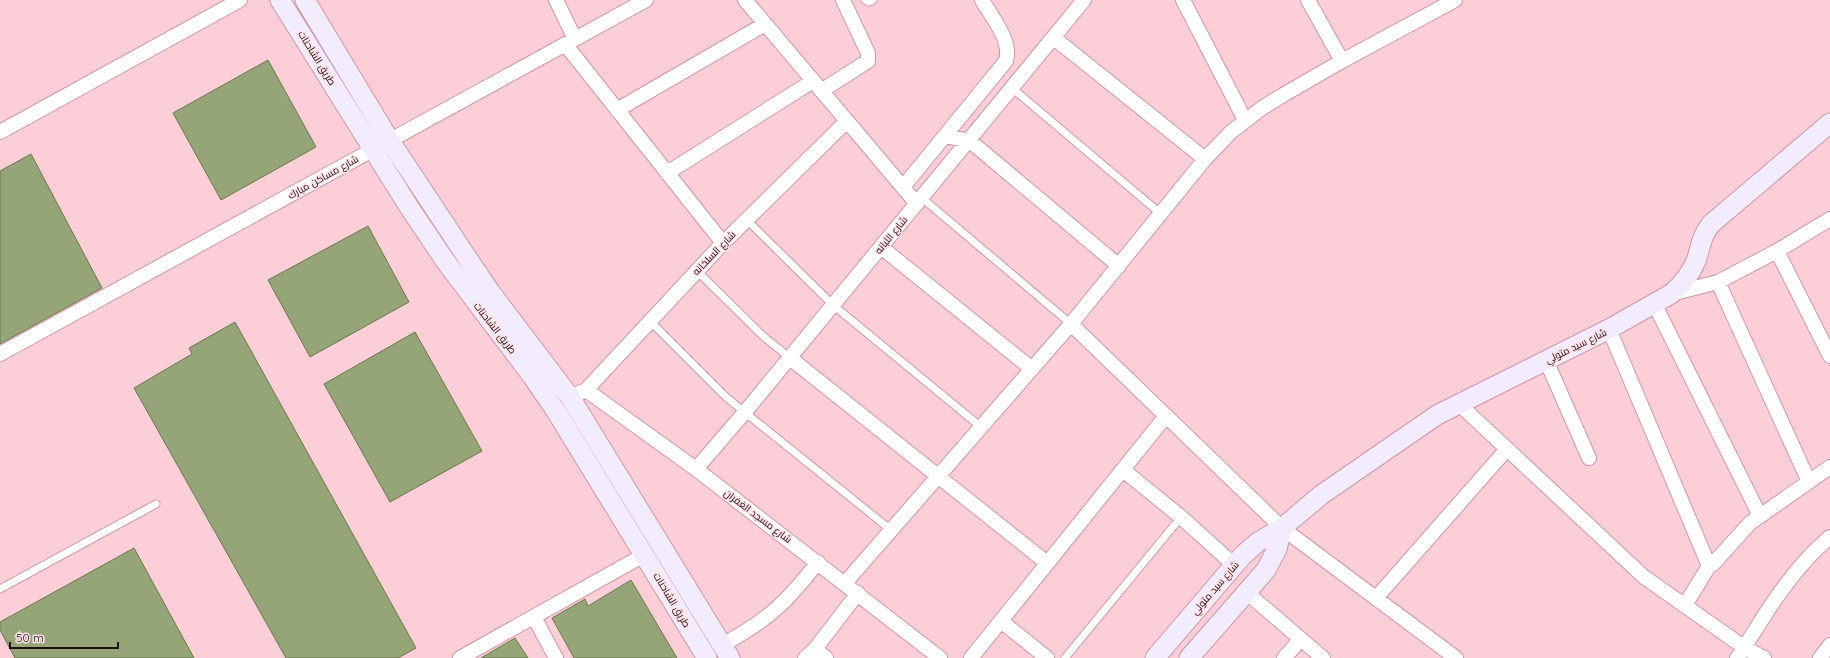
<svg xmlns="http://www.w3.org/2000/svg" width="1830" height="658" font-family="Quicksand,Cairo,sans-serif">
<style>
.building{fill:#96a578;stroke:#6a784d}
.lines{fill:none;stroke-linecap:round;stroke-linejoin:round}
.lane-casing{stroke:#cd98a5;stroke-width:9}
.street-casing{stroke:#cd98a5;stroke-width:16}
.secondary-casing{stroke:#cd98a5;stroke-width:21}
.lane{stroke:#fff;stroke-width:7}
.street{stroke:#fff;stroke-width:14}
.secondary{stroke:#f3ebfe;stroke-width:19}
.labels{text-anchor:middle;dominant-baseline:central;stroke-width:3;stroke-linejoin:round;paint-order:stroke}
.street-label{font-size:10px;fill:#210f14;stroke:#fae2e7}
</style>
<rect width="100%" height="100%" fill="#fcced8"/>
<path class="building" d="M268,60L316,147L221,200L173,113Z
M31,154L102,288L0,344V171Z
M368,226L409,302L310,357L268,280Z
M235,322L416,648L398,658H286L134,388L192,354L189,348Z
M415,332L482,451L390,502L324,384Z
M134,548L194,658H15L0,630V622Z
M631,580L677,658H574L552,618L585,599L588,606Z
M515,638L528,658H481Z"/>
<g class="lines">
<g class="lane-casing">
<path id="lane" d="M865,0L869,2L873,0
M1012,88L1161,214
M922,198L1071,324
M747,220L833,305L981,427
M697,271L763,336L790,358
M650,321L726,397L891,530
M0,589L156,504
M1065,658L1181,517"/>
</g>
<g class="street-casing">
<path id="street" d="M556,0L575,39
M745,0L917,204
M1183,0L1245,120
M1308,0L1342,61
M1054,38L1205,159
M565,44L723,243
M821,91L868,61V53L843,0
M617,110L765,24
M0,132L240,0
M945,136L970,141L1119,266
M667,173L813,81
M903,187L1006,61C1012,40 992,18 982,0
M881,247L1032,369
M1777,251L1830,356
M1718,282L1809,482
M1671,294L1718,282L1777,251L1830,219
M1655,305L1760,516
M1071,324L1282,528L1456,658
M1609,329L1709,566
M0,354L646,0
M790,358L1047,563
M1546,360L1589,458
M586,390L723,243L847,121
M570,397L586,390L696,469L940,658
M1458,403L1644,577L1745,648L1764,658
M696,469L745,412L1084,0
M1123,470L1181,517L1234,565
M845,583L1071,324L1205,159L1231,132L1262,108L1283,95L1342,61L1455,0
M1246,592L1323,658
M1376,598L1507,449
M1685,605L1709,566L1713,564L1750,523L1830,467
M534,617L556,658
M1001,621L1047,658
M722,645C767,621 787,602 818,562
M815,649L826,658
M460,658L644,555
M805,658L815,649L858,593
M971,658L1166,416
M1284,658L1300,640
M1737,658C1744,649 1749,639 1756,629C1776,596 1800,562 1830,537
M1820,658L1830,645"/>
</g>
<g class="secondary-casing">
<path id="secondary" d="M280,0L409,207L446,262L532,376L556,411L707,658
M305,0L390,141L466,256L491,293L570,397L730,658
M1155,658L1243,555L1258,542L1282,528L1321,495L1437,415L1609,329L1671,294C1682,285 1690,275 1696,261C1701,247 1701,236 1711,224L1830,123
M1189,658L1266,570L1277,549L1282,528"/>
</g>
<use href="#lane" class="lane"/>
<use href="#street" class="street"/>
<use href="#secondary" class="secondary"/>
</g>
<g class="labels">
<g class="street-label">
<text transform="translate(317 58) rotate(58)">طريق الشاحنات</text>
<text transform="translate(323 177) rotate(-29)">شارع مساكن مبارك</text>
<text transform="translate(891 235) rotate(-51)">شارع اللبانه</text>
<text transform="translate(714 253) rotate(-46)">شارع السلخانه</text>
<text transform="translate(495 328) rotate(52)">طريق الشاحنات</text>
<text transform="translate(1576 346) rotate(-26)">شارع سيد متولي</text>
<text transform="translate(758 516) rotate(37)">شارع مسجد الغفران</text>
<text transform="translate(1215 588) rotate(-49)">شارع سيد متولي</text>
<text transform="translate(672 600) rotate(59)">طريق الشاحنات</text>
</g>
</g>
<path d="M10 642v6h108v-6" fill="none" stroke="#210f14" stroke-width="2"/>
<text x="16" y="642" font-size="12" fill="#210f14" stroke="#fae2e7" stroke-width="3" paint-order="stroke">50 m</text>
</svg>
